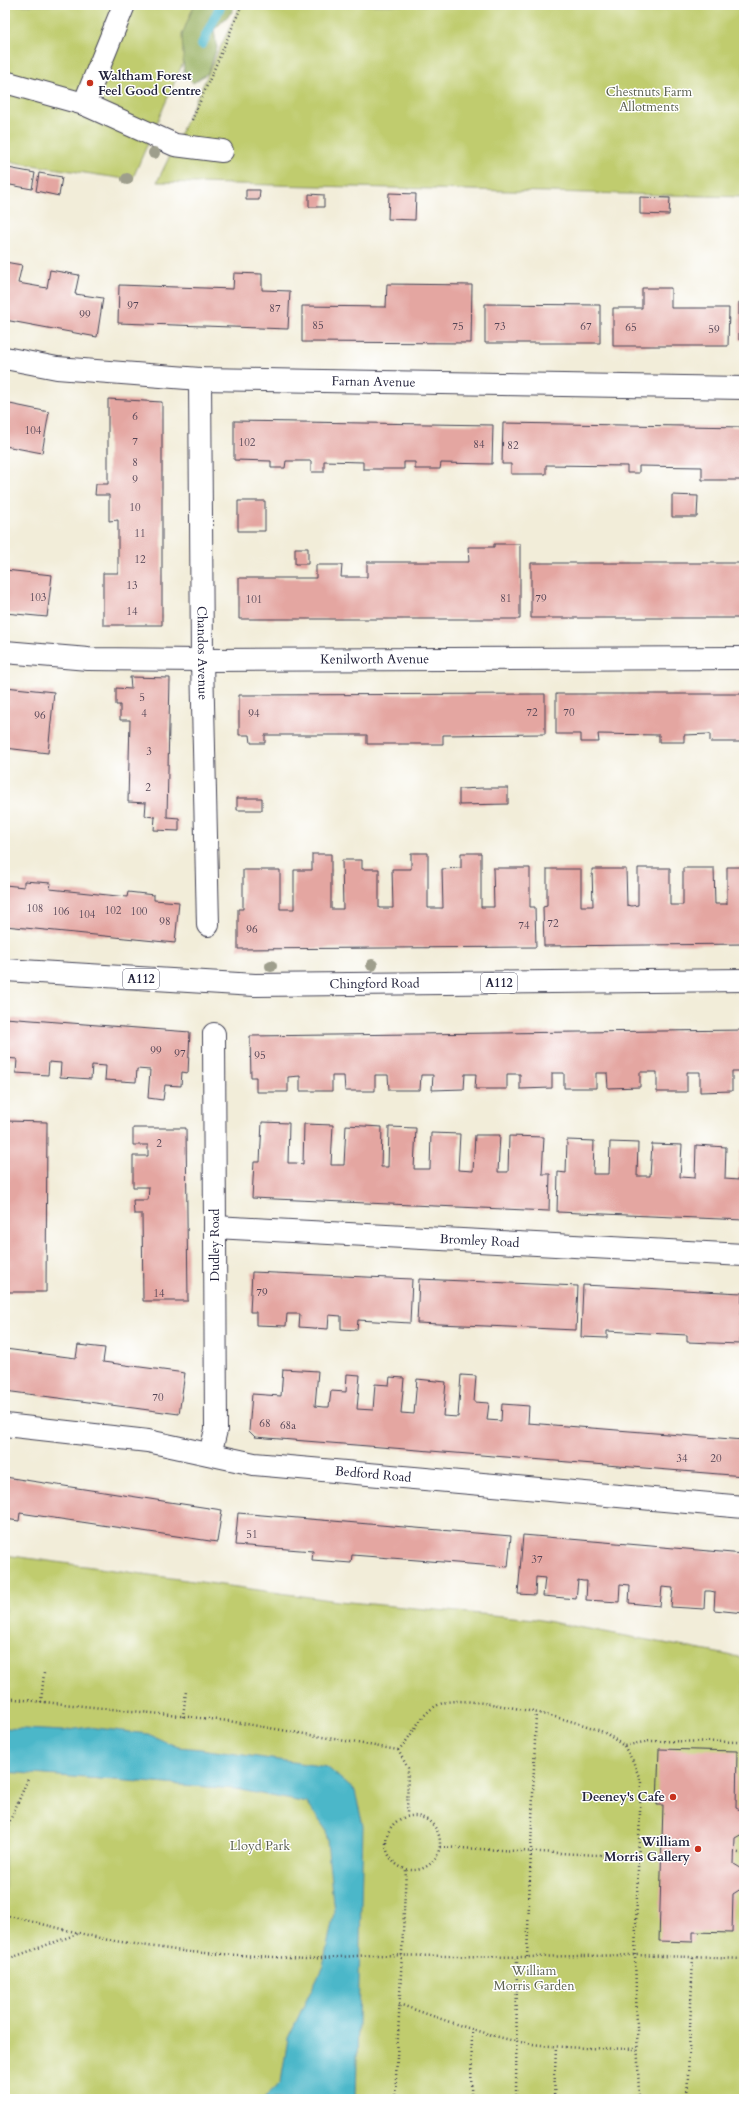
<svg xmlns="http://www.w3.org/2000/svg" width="749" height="2104" font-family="Cardo,serif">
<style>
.green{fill:#c0cc6e;stroke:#717754}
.forest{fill:#98b061;stroke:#5d694e}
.water{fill:#4cb7c9;stroke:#376c82}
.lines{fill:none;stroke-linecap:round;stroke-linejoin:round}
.stream{stroke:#4cb7c9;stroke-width:10}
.building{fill:#e4a6a1}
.minor-casing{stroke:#414053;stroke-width:24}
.major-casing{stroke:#414053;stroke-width:24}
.path{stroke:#414053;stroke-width:2.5;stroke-dasharray:1 3;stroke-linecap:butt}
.minor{stroke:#fff;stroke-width:22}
.major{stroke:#fff;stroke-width:22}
.tree{fill:#9e9e8c}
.poi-dot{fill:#c8321e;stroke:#fff;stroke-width:1.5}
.labels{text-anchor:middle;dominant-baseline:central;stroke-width:3;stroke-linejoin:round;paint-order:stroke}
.number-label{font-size:11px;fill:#524354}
.shield{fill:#fff;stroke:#646476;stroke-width:1}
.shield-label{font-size:12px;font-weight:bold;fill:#22223b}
.poi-label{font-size:13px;font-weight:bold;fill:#22223b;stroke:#fff;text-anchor:end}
.park-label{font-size:13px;fill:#595e4d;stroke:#fff}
.street-label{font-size:13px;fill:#22223b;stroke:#fff}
</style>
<rect width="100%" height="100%" fill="#fff"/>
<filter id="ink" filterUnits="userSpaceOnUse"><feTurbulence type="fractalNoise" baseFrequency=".025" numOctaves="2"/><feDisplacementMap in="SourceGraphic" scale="8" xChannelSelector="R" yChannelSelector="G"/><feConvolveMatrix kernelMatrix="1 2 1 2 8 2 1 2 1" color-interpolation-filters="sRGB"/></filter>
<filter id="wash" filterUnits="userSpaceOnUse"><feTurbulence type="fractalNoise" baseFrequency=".012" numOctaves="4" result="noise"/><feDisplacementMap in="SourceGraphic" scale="16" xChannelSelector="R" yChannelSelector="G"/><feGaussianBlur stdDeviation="0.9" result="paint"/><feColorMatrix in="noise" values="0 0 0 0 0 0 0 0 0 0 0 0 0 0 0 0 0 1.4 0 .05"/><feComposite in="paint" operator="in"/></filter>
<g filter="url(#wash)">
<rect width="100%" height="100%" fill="#f2edd9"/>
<path class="green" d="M5,5H208L132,180L5,161Z
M240,5H744V197L157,182L175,145Z
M5,1555L338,1601L535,1619L744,1658V2099H5Z"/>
<path class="forest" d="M194,5H235L232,12L214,30L217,48L208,73L193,83L184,74L182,35Z"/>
<path class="water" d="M88,1727L148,1734L178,1747L201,1749L327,1767L355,1791L363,1826L356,2099H263L281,2082L288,2038L323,1966L334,1913L326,1830L307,1803L235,1789L5,1772V1728L63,1731Z"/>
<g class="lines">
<path class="stream" d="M202,44L221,5"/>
</g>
<g id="blocks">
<path class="building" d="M8,168L35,173L32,189L5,184Z
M39,173L62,177L59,196L36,191Z
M246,190H260L259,200H246Z
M389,193L416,194L415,220L388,219Z
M309,194L324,195V207H309Z
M640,197L670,198L669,215L640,214Z
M5,262L22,265L18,283L47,288L50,270L79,275L75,294L103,298L97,337L5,320Z
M234,273L262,274V290L290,291L288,329L118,323L119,285L233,289Z
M387,284L472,285L471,343L302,342V306L386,307Z
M642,288H671V308H729L728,346H613V308H642Z
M739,302H744V340H739Z
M485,304L600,305V343H485Z
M108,399L162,402V625H103V573H118V520L109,521V495H95L96,484H108Z
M5,403L49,412L42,453L5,446Z
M234,421L493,425L492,464L441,463L440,469H415V462H404V469H363V462L324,461V472H311V461H286L285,468H271V461L234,460Z
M503,423L744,427L743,480H702V467L639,466V473H627V466L546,465V474H511V464H502Z
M672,495L698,496L697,517H672Z
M238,501H265V531H238Z
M494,544H520V619H239V578H316V565H342L341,577H367V562H469L468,547H494Z
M295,548H308V564H295Z
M531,563H744V618H531Z
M5,570L52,575L47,617L5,613Z
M130,677L170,678L167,817L179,818V831L154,830L155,817L145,816L146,803L128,802L130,720H120V705H116V688L131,689Z
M5,687L54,692L48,753L5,748Z
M545,694V734L443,735V744H367V735H265V743H251L250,735H239V695Z
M556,694H744V742H710V734L684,735V742H659V735L598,734L599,742H581V734H556Z
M483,788H508V804L459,805V789Z
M237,798H262V810H237Z
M411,853H428V908H443L442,869L461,868V853H481V907H494L493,868H530V907H535L536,947L238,949V909H243V870H280V909H294V870H312V854H331V909H343L342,860H362V869H379V908H393L392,869H411Z
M727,867H744V944L544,946L543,907L547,906V869H581V906H593L592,869H626L627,905L632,906L638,905V868H670V905H683V868H714L715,904H727Z
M24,881L51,883L50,889L127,897L128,892L154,895V900L179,902L175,943L5,926V885L24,887Z
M5,1018L190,1032L188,1073L182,1072L181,1086L165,1085L163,1100L148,1098L150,1070L137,1069L136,1082L105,1080L106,1066L92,1065L91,1079L60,1077L61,1063L49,1062L48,1075L16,1073L17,1059L5,1058Z
M744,1030V1071H732V1091L700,1092V1072H687V1092H657V1072H640V1087L608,1088L607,1073H596V1088H564V1073H552V1088L520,1089V1074H507V1089H475L476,1074H465L464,1089L432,1090L433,1075H421L420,1090H389L388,1075H375V1091H345L344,1076H332V1091H300V1076L288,1077V1092H256V1077H251L250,1036Z
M5,1121L47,1122L46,1292H5Z
M262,1122L289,1123L288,1163H296L303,1164L304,1124L333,1125L331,1165H344L346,1125L382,1127L381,1167H388L389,1127L416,1128L414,1169H430L431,1133L460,1134L458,1170L473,1171L475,1135H500L498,1172H508L509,1136L544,1137L542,1174H550L549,1211L252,1198L254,1162H260Z
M133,1128H186L188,1301H143L142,1214H134L133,1200H148L149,1187H133V1156H148V1145H133Z
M567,1140L594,1141L593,1174H609L610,1142L638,1143L637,1176H650L652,1144L682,1145L680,1177L695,1178L696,1145L726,1147L725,1179L738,1180L740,1151H744V1220L557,1212L558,1172L566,1173Z
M252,1272L412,1279L410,1323L358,1320L357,1330L341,1329V1316L329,1315L328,1329L299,1327L300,1314H287L286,1326L256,1325V1312H250Z
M419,1279L578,1286L576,1330L417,1323Z
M583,1285L742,1293L740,1344L687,1342V1335L607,1331V1338L581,1337Z
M78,1345L105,1348L103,1362L185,1373L179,1414L5,1391V1349L76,1358Z
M283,1369L318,1371L315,1406L323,1407H329L331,1391L346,1392L347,1374L360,1375L357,1409L373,1410L375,1384L389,1385L390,1377L404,1378L401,1413L414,1414L417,1379L446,1382L443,1416L458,1417L461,1375L476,1376L474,1402L489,1403L487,1420L501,1421L502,1404L516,1405L529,1406L528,1423L744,1440V1476L255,1437L249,1431L252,1394L281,1396Z
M5,1477L222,1510L217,1542L20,1513L19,1521L5,1519Z
M238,1513L511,1536L508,1567L352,1555L351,1563L312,1560L313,1551L235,1545Z
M523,1535L744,1554V1613L714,1610L715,1592L710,1591H705L704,1609L671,1607L673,1588L662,1587L660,1606L629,1603L630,1585L620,1584L619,1602L586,1600L587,1581H583L578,1580L576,1599L543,1596L545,1578L536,1577L535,1595L518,1594Z
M659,1749L737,1751L736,1808L744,1812V1833L735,1838L734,1864L744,1870V1887L733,1894L732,1933L693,1932V1942L659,1941L663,1805H657Z"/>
</g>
</g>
<g filter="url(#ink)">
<use href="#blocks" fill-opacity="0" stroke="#414053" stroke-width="1"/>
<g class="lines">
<g class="minor-casing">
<g id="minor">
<path d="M5,82L84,104L175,145L222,151"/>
<path d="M84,104L124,5"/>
<path id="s1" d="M5,358L57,368L200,379L744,388"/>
<path id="s2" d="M200,379L202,660L208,925"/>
<path id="s3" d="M5,652L88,659L202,660L744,658"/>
<path id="s4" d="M215,1227L744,1255"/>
<path id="s5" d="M5,1425L148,1441L254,1464L744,1507"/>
<path d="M210,1454L216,1430L214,1034"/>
</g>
</g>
<g class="major-casing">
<g id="major">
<path id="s6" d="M5,970L255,985L744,980"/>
</g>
</g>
<path class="path" d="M192,120L242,5
M5,1698L229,1721L398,1750
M41,1702L44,1673
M183,1717L186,1691
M624,1746L633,1761L641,1782L635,1955L639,2099
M398,1750C414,1736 420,1710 443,1703C466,1694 572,1719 598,1730C607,1733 615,1740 624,1746L649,1741L744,1742
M398,1750L408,1768L407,1815
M386 1843a27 27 0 1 1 54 0a27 27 0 1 1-54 0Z
M5,1832L28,1779
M440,1847L638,1857
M734,1852L744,1854
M5,1915L108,1940L189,1952L306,1959L372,1955L527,1957L635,1955L744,1959
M527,1957L536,1713
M5,1960L80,1933
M399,2004C438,2018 476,2032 515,2041C555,2049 597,2048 637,2049
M471,2098L472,2030
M395,2099L406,1869
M456,2099H497
M516,2099L517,1956
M554,2099L556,2047
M687,2099L693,1957"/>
<use href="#minor" class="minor"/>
<use href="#major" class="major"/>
</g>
<g class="tree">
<circle cx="154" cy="153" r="6"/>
<circle cx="127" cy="179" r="6"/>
<circle cx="372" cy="965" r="6"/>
<circle cx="271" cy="966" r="6"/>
</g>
</g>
<g class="poi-dot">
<circle cx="90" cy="83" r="4"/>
<circle cx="673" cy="1797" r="4"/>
<circle cx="698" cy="1849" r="4"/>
</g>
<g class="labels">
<g class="number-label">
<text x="133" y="305">97</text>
<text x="275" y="308">87</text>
<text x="85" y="314">99</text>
<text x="318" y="325">85</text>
<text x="458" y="326">75</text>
<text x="500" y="326">73</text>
<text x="586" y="326">67</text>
<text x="631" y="327">65</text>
<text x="714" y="329">59</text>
<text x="135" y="416">6</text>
<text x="33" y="430">104</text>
<text x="135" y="441">7</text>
<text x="247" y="442">102</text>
<text x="479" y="444">84</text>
<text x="513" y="445">82</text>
<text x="135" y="462">8</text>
<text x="135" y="479">9</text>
<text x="135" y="507">10</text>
<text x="140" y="533">11</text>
<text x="140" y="559">12</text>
<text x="132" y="585">13</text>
<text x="38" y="597">103</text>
<text x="506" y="598">81</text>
<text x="541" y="598">79</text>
<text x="254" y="599">101</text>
<text x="132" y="611">14</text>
<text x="142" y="697">5</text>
<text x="532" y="712">72</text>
<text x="569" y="712">70</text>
<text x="144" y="713">4</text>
<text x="254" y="713">94</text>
<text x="40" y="715">96</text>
<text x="149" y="751">3</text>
<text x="148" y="787">2</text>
<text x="35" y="908">108</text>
<text x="113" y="910">102</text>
<text x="61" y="911">106</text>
<text x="139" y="911">100</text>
<text x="87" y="914">104</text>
<text x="165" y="921">98</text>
<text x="553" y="923">72</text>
<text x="524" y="925">74</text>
<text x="252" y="929">96</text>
<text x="156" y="1050">99</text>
<text x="180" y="1053">97</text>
<text x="260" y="1055">95</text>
<text x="159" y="1143">2</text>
<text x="262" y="1292">79</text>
<text x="159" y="1293">14</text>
<text x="158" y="1397">70</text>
<text x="265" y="1423">68</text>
<text x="288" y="1425">68a</text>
<text x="682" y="1458">34</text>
<text x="716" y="1458">20</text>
<text x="252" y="1534">51</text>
<text x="537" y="1559">37</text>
</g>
<g class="shield">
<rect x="123" y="969" width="36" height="20" rx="3"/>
<rect x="481" y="973" width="36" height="20" rx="3"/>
</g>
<g class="shield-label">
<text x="141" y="979">A112</text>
<text x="499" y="983">A112</text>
</g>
<g class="poi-label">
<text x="98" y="76" text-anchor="start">Waltham Forest<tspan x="98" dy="15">Feel Good Centre</tspan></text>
<text x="665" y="1797">Deeney's Cafe</text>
<text x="690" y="1842">William<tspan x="690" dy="15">Morris Gallery</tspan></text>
</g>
<g class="park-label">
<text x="649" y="92">Chestnuts Farm<tspan x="649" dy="15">Allotments</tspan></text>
<text x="260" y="1846">Lloyd Park</text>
<text x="534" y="1971">William<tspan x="534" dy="15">Morris Garden</tspan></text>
</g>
<g class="street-label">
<text stroke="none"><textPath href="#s1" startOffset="370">Farnan Avenue</textPath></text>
<text stroke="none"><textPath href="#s2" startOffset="274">Chandos Avenue</textPath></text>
<text stroke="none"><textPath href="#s3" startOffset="370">Kenilworth Avenue</textPath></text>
<text stroke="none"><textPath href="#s6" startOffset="370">Chingford Road</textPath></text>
<text stroke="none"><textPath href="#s4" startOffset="265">Bromley Road</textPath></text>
<text transform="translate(215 1245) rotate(-90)">Dudley Road</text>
<text stroke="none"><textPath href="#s5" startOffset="372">Bedford Road</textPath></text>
</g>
</g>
<rect width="749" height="2104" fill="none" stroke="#fff" stroke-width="20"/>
</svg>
